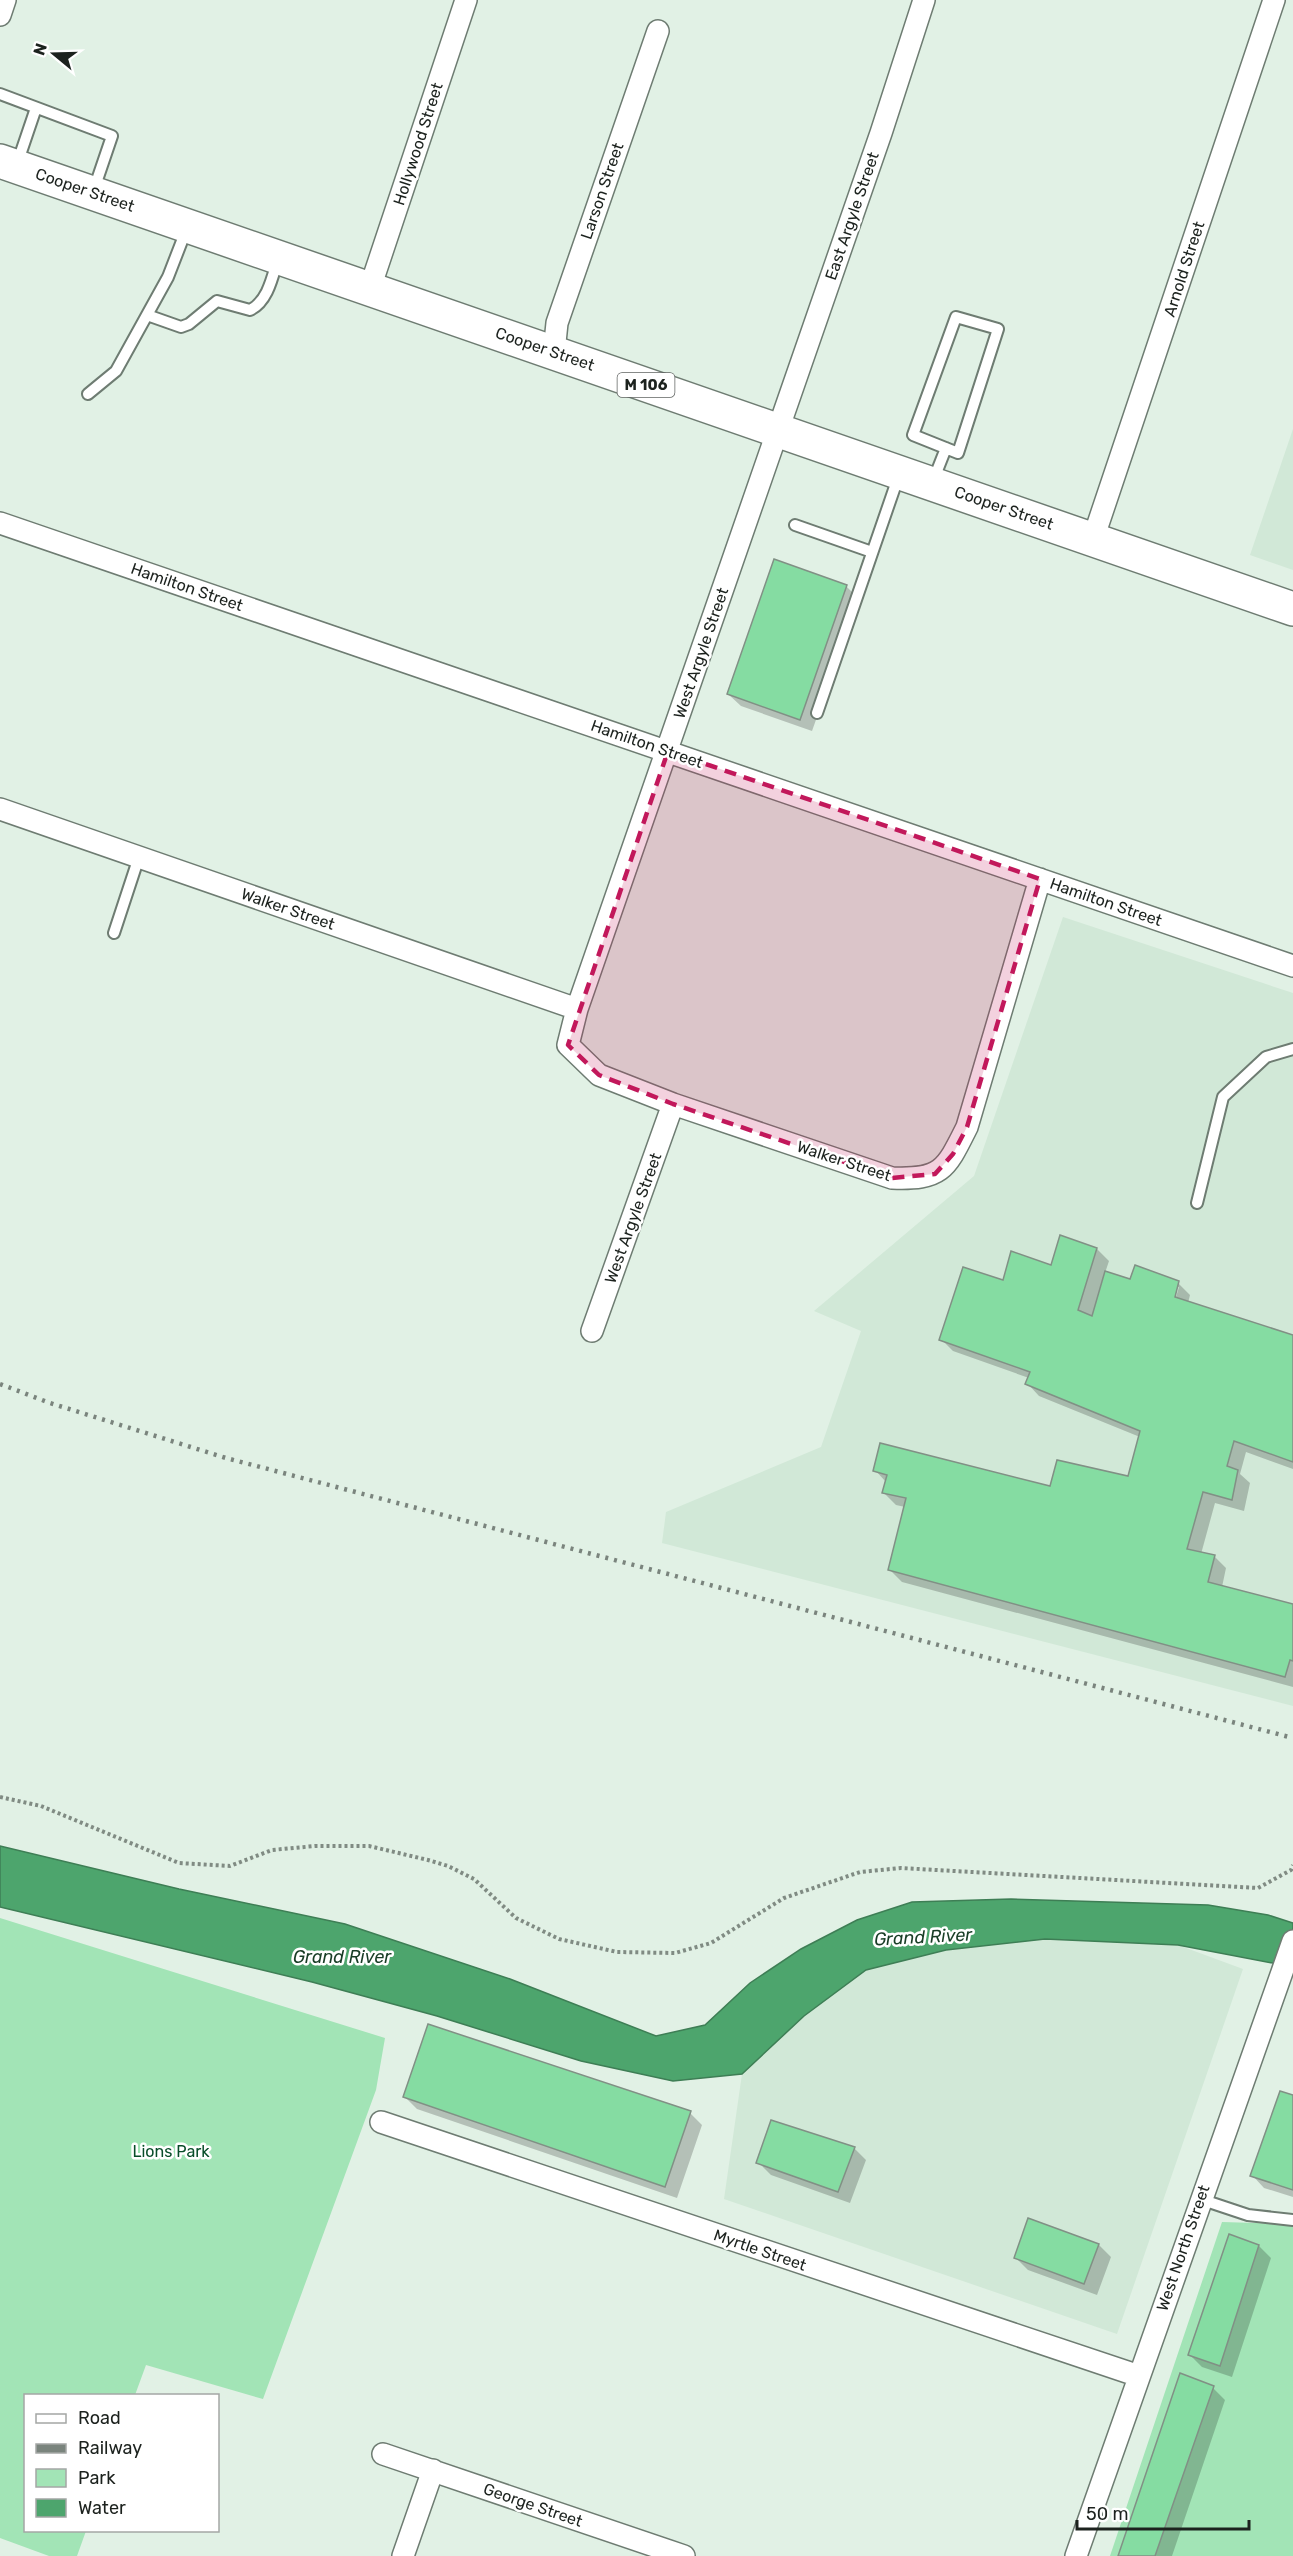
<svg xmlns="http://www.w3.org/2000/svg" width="1293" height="2556" font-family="Rubik,sans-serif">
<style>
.built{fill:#d1e8d7}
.green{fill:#a2e4b6}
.water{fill:#4da56d;stroke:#3e7e55;stroke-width:1.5}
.shadow{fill:#0003;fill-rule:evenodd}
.building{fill:#85dca2;stroke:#819085;stroke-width:1.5}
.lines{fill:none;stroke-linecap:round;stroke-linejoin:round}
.lane-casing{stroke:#6e7c72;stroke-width:14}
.street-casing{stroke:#6e7c72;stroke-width:24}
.primary-casing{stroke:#6e7c72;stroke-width:36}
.path{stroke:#808b83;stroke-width:4;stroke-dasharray:3 3;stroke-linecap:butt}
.lane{stroke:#fff;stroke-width:10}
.street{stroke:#fff;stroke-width:21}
.primary{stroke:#fff;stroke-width:33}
.rail{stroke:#7a847d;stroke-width:4.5;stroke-dasharray:3 6;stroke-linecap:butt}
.marked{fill:#c2185b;fill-opacity:0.2;stroke:#c2185b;stroke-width:4.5;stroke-dasharray:12 8;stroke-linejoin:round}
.labels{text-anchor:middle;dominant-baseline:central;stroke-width:5;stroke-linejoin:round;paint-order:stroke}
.shield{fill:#fff;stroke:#606462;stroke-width:1.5}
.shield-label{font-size:15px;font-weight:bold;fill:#1c221e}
.street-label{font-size:16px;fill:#1c221e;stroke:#fff}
.park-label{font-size:16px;fill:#084d29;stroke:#fff}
.water-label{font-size:18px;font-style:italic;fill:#183d26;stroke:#fff}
</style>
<rect width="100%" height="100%" fill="#e1f1e5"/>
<path class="built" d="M1293,429V570L1250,555Z
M1063,917L1293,993V1706L662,1543L666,1512L821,1447L861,1331L814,1311L974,1176Z
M1045,1939L1178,1945L1243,1969L1117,2334L724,2199L742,2074L804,2016L866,1970L946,1950Z"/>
<path class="green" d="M0,1918L385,2038L376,2090L263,2399L146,2365L135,2395L26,2396V2530L86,2531L77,2556H49L0,2538Z
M1222,2222L1293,2224V2556H1110Z"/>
<path class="water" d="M0,1846L179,1889L345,1924L510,1979L656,2036L705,2025L750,1983L801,1949L857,1920L912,1902L1011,1899L1208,1905L1268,1915L1293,1923V1967L1178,1945L1045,1939L946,1950L866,1970L804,2016L742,2074L673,2081L581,2061L437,2016L312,1982L0,1907Z"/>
<path class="shadow" d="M846,586L859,599L812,731L741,706L728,694Z
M1097,1249L1109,1261L1105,1273L1131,1281L1178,1283L1190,1295L1188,1303L1293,1337V1469L1246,1452L1240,1474L1250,1483L1244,1511L1215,1503L1201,1554L1214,1556L1226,1568L1222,1587L1293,1606V1687L902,1582L890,1570L905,1507L896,1505L884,1493L886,1482L875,1470L1051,1488L1129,1478L1140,1437L1039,1396L1027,1383L1029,1378L953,1351L941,1339L1004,1282L1051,1267ZM1176,1287H1179L1174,1304Z
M405,2097L690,2113L702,2125L677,2198L417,2109Z
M1293,2097V2197L1264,2188L1252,2175Z
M854,2148L866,2160L850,2203L771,2175L758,2162Z
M1099,2245L1111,2257L1097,2295L1028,2270L1016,2258Z
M1259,2246L1271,2258L1232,2377L1202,2367L1189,2354Z
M1213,2388L1225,2400L1172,2556H1120Z"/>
<path class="building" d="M774,559L847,585L800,720L727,694Z
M1060,1235L1097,1248L1078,1310L1092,1316L1105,1271L1130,1279L1135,1265L1179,1281L1175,1297L1293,1335V1462L1234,1441L1227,1466L1238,1470L1232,1500L1203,1492L1187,1549L1215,1555L1208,1582L1293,1604V1661L1290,1660L1285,1677L888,1570L906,1498L882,1493L887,1475L873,1471L880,1443L1050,1486L1057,1460L1128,1476L1140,1431L1025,1384L1030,1372L939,1340L963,1267L1003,1280L1011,1251L1051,1265Z
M428,2024L691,2111L665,2187L403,2097Z
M1280,2091L1293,2095V2190L1250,2176Z
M771,2120L855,2147L838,2192L756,2163Z
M1028,2218L1099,2244L1084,2284L1014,2258Z
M1229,2234L1259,2245L1220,2366L1188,2355Z
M1180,2373L1214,2386L1155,2556H1118Z"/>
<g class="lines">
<g class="lane-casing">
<path id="lane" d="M0,94L112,136L94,189
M17,164L36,108
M147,315L181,327L189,324L217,301L250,310C267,302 272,279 277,262
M956,317L998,329L958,453L913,435Z
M88,394L116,371L168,277L187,228
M933,481L946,448
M795,525L872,552
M817,713L899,475
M114,933L139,857
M1197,1203L1223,1097L1266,1057L1293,1049
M1200,2199L1248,2215L1293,2220"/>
</g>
<g class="street-casing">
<path id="street" d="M924,0L881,133L577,1009L568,1045L599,1075L673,1104L892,1178C942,1180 946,1169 967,1127L1040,879
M0,15L5,0
M370,288L466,0
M554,352L557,323L658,31
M0,523L1293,966
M1093,539L1274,0
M0,809L577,1009
M592,1331L673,1104
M381,2122L1139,2376
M383,2454L684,2556
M403,2556L433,2470
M1076,2556L1293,1941"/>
</g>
<g class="primary-casing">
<path id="primary" d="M0,161L1293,609"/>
</g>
<path class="path" d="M0,1797L41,1806L179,1863L230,1866L272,1850L315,1846H369L428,1860L448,1866L474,1879L516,1918L559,1939L617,1952L675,1953L711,1943L784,1898L860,1872L901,1868L1258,1888L1291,1870L1293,1865"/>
<use href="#lane" class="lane"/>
<use href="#street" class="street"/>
<use href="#primary" class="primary"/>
<path class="rail" d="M0,1384L50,1403L226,1458L1293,1738"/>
</g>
<path class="marked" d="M668,751L1040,879L967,1127L953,1154L935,1174L892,1178L673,1104L599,1075L568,1045Z"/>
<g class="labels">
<rect class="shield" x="617.5" y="373" width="57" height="24" rx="4.5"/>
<g class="shield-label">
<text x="646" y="385">M 106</text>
</g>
<g class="street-label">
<text transform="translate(418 144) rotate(-72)">Hollywood Street</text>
<text transform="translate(85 190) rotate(19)">Cooper Street</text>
<text transform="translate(602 191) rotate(-71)">Larson Street</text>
<text transform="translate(852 216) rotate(-71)">East Argyle Street</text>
<text transform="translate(1184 269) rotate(-72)">Arnold Street</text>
<text transform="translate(545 349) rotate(19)">Cooper Street</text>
<text transform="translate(1004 508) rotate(19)">Cooper Street</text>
<text transform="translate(187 587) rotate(19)">Hamilton Street</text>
<text transform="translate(701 653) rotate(-71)">West Argyle Street</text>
<text transform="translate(647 744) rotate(19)">Hamilton Street</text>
<text transform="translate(1106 902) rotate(19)">Hamilton Street</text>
<text transform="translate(288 909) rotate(19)">Walker Street</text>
<text transform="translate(844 1161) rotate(18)">Walker Street</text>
<text transform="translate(633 1218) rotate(-70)">West Argyle Street</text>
<text transform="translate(1183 2248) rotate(-71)">West North Street</text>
<text transform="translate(760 2250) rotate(19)">Myrtle Street</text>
<text transform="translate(533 2505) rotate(19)">George Street</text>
</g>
<g class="park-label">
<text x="171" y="2151">Lions Park</text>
</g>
<g class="water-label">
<text transform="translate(923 1937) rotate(-3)">Grand River</text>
<text x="342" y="1957">Grand River</text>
</g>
</g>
<rect x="24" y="2394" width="195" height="138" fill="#ffffff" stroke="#a4a7a5" stroke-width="1.5"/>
<rect x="36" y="2414" width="30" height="9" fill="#ffffff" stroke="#a4a7a5" stroke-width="1.5"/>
<text x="78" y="2424" font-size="18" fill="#1c221e">Road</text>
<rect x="36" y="2444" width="30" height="9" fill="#7a847d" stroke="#a4a7a5" stroke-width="1.5"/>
<text x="78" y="2454" font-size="18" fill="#1c221e">Railway</text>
<rect x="36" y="2469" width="30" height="18" fill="#a2e4b6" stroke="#a4a7a5" stroke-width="1.5"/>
<text x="78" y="2484" font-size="18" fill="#1c221e">Park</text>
<rect x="36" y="2499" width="30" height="18" fill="#4da56d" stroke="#a4a7a5" stroke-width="1.5"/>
<text x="78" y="2514" font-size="18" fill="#1c221e">Water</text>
<g transform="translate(54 54) rotate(289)" stroke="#ffffff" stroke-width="4.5" paint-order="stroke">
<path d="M0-4.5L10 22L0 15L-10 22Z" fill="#1c221e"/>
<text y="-9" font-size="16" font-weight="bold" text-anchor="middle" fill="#1c221e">N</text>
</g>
<path d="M1077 2520v9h172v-9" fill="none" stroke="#1c221e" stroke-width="3"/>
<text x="1086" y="2520" font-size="18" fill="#1c221e" stroke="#ffffff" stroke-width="4.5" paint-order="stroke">50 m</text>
</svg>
